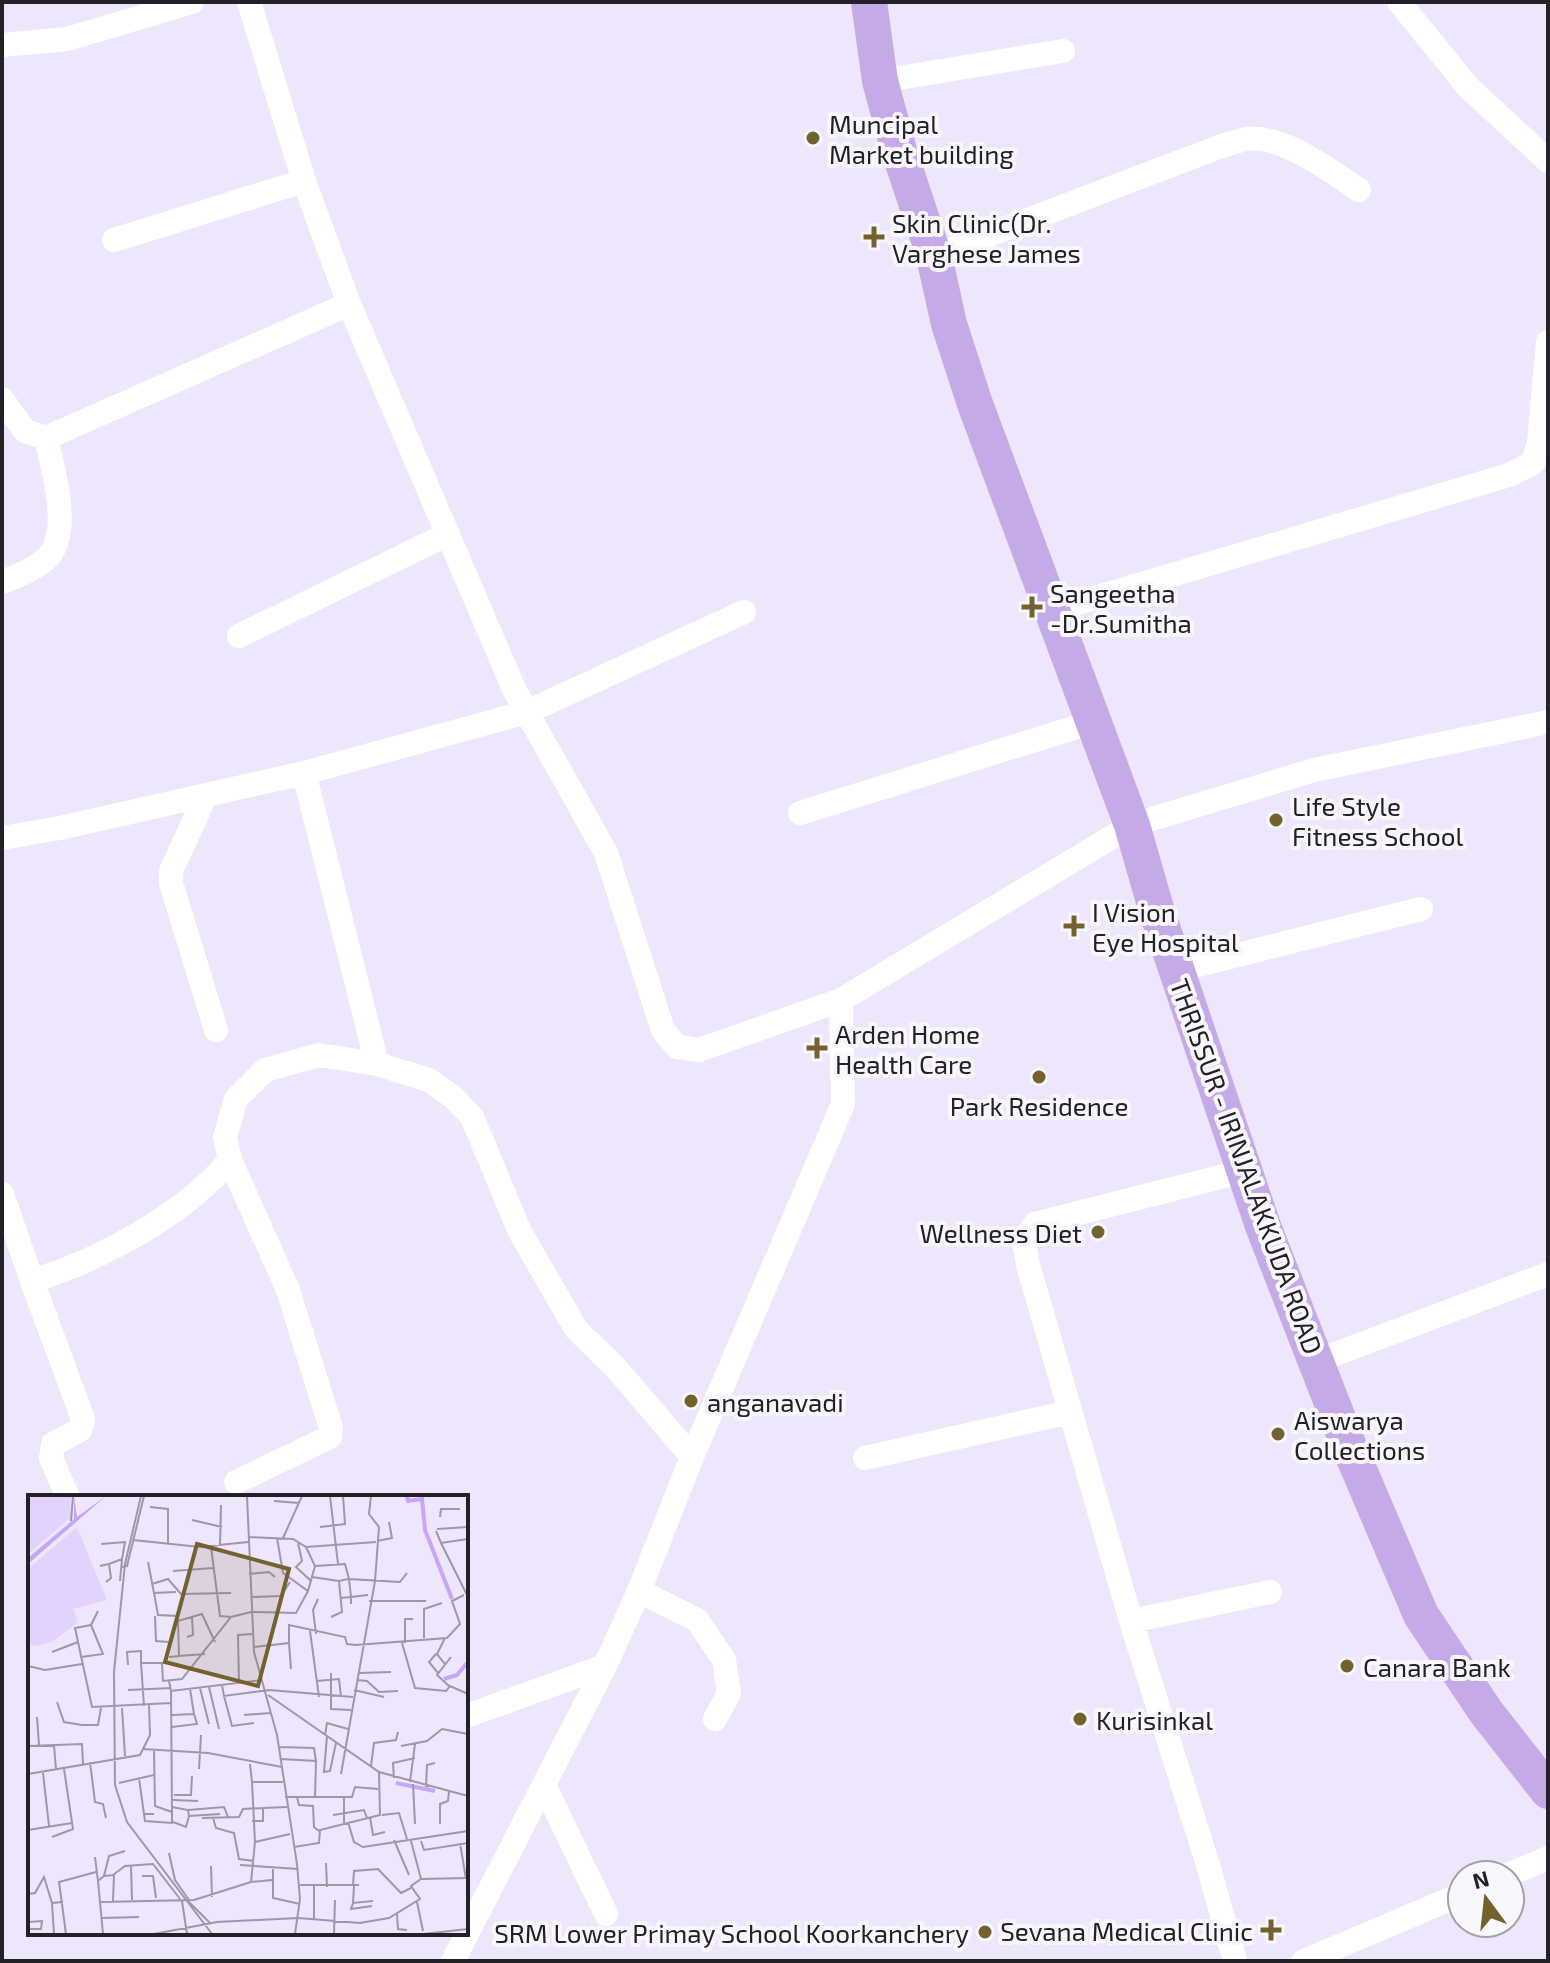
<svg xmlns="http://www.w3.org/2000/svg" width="1550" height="1963" font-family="'Exo 2',sans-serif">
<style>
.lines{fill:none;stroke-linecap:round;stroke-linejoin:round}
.minor{stroke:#fff;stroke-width:24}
.primary{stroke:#c4abe7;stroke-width:36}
.poi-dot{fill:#736230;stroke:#f9f7fc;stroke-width:3}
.labels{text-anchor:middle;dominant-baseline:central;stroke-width:8;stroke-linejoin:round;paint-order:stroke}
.poi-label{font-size:26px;fill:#232028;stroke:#f9f7fc;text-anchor:start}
.street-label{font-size:26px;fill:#232028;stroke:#f9f7fc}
.inset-river{fill:none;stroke:#c6a6fa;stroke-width:4}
.inset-road{fill:none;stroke:#9d97a8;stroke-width:2}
.view{fill:#736230;fill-opacity:0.15;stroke:#736230;stroke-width:4}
.inset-edge{fill:none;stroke:#232028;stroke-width:4}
</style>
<rect width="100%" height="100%" fill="#eee6fd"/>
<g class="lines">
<path class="minor" d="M249,2L304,181L349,304L515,691L606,853L663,1030L677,1047L699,1050L841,1000
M1399,2L1468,87L1548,161
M2,45L67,39L192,2
M880,81L1063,51
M114,240L304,181
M934,256L1216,148C1226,145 1237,141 1246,139C1282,134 1331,171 1359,190
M2,399L25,431L46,438L349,304
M2,582C18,576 33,570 46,559C73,534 53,469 46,438
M1054,610L1509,475L1533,463L1539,442L1548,342
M239,636L448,534
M304,773L377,1064
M206,795L171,871V883L216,1030
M800,813L1093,722
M2,838L60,828L304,773L527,712L744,612
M1178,970L1421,909
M230,1160L288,1290L331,1428L330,1437L236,1482
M2,1194L32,1281C100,1260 184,1215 230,1160L225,1137L236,1099L265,1070L319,1055L377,1064L429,1080L453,1097L472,1117L520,1232L576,1329L616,1368L692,1457
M32,1281L83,1419L80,1430L53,1444L51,1458L68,1497
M1317,1361L1548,1274
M865,1458L1070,1412
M639,1591L697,1620L724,1660L729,1693L715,1719
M1131,1621L1270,1592
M466,1716L605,1666
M544,1785L606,1914
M1507,1875L1548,1858
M453,1961L605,1666L639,1591L692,1457L843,1104L841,1000L1132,825L1314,770L1548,722
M1235,1961L1208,1865L1131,1621L1028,1265L1024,1241L1035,1224L1244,1171
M1304,1961L1462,1894"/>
<path class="primary" d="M869,2L880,81L899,151L934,256L949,324L975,404L1132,825L1157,912L1263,1226L1348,1444L1421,1615L1486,1712L1548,1791"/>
</g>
<g class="poi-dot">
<circle cx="813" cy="138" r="8"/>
<path d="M870 225h8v8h8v8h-8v8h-8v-8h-8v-8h8z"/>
<path d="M1028 595h8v8h8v8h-8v8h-8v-8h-8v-8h8z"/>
<circle cx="1276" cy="820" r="8"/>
<path d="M1070 914h8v8h8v8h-8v8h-8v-8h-8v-8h8z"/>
<path d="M813 1036h8v8h8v8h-8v8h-8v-8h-8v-8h8z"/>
<circle cx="1039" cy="1077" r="8"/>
<circle cx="1098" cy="1232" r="8"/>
<circle cx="691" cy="1401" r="8"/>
<circle cx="1278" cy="1434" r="8"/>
<circle cx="1347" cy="1666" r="8"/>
<circle cx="1080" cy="1719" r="8"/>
<path d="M1267 1918h8v8h8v8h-8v8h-8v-8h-8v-8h8z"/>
<circle cx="985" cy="1932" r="8"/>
</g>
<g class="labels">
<g class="poi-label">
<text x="829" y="123">Muncipal<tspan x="829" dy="30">Market building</tspan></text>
<text x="892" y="222">Skin Clinic(Dr.<tspan x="892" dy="30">Varghese James</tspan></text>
<text x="1050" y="592">Sangeetha<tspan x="1050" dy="30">-Dr.Sumitha</tspan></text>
<text x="1292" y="805">Life Style<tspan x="1292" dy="30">Fitness School</tspan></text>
<text x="1092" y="911">I Vision<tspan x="1092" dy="30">Eye Hospital</tspan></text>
<text x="835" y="1033">Arden Home<tspan x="835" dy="30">Health Care</tspan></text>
<text x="1039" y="1105" text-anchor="middle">Park Residence</text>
<text x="1082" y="1232" text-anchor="end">Wellness Diet</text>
<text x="707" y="1401">anganavadi</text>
<text x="1294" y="1419">Aiswarya<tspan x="1294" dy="30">Collections</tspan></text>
<text x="1363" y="1666">Canara Bank</text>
<text x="1096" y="1719">Kurisinkal</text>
<text x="1253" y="1930" text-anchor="end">Sevana Medical Clinic</text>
<text x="969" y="1932" text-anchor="end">SRM Lower Primay School Koorkanchery</text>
</g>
<g class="street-label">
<text transform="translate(1247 1166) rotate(70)">THRISSUR - IRINJALAKKUDA ROAD</text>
</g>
</g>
<g transform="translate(28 1495)">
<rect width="440" height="440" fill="#eee6fd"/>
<path d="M0,1H43L42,23L0,59ZM49,32L79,105L45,114L50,127L24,147L6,151L0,148V74Z" fill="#e2d2fe"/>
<path d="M46,1L49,22L78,1L0,69V63L46,24Z" fill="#c6a6fa"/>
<path class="inset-river" d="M379,1L380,6L394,4L397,35L424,104M416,184L429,180L440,167M368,288L407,296"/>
<path class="inset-road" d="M113,1L97,69L86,177L87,290L99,327L184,439M219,1L226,157L249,240L269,369L272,404L267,439M302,1L310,69M246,6L271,8M122,12L140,14V50M412,22L413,14H432M164,25L194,32M43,26L45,1M292,32L317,29L315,1M409,34L440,32M408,36L413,48L440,44M220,42L265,44L278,52L348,47M249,43L255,78L280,96L287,71L278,52M255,43L274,1M105,45L172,52L220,47M349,46L364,43L361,27M270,48L274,66L268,72L283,86M413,48L440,102M73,49L97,47L94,64M192,51L193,10M183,52L192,121L203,122M120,67L126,98M81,69L94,64L92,86M72,71L81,69L83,83L78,87M287,71L317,69L321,84L372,87L379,78M93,72L99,71L116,1M145,76L185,73M221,79L241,77L247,82M284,82L311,86M124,89L140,84L153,99L203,98M148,97L126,98L130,120L150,121V126L174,119L187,147M223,102L253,101L262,87M312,103L323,102L321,84M341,106H398M323,109V102L340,100M70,116L63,130L47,133L64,212L143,208M127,121L128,146L141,147M303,122L314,117L311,86L320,84M282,136L291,202M288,139L285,115L290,104M159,142L165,140L164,122M396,143V114L414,108M417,143L409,159L417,169M261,148L263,174M374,148L387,193L418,196L422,191L440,199M377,148V124H385M226,152L261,148V130L317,142L319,149L328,150L419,143L432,129L424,106L436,100M24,157L50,147M408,159L401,167L410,178M151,161L177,159M53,162L75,159L63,130M141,162L151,161L150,126M113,168L116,211M100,170L99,157L113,156V168H134L135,186L154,184L203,122L223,117L268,118L280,96M0,171L17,175L54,169M303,178V214L323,215M331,178L363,177M329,185L339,186L351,197L370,196M141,186L143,196L234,185M289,186L311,184L313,202M211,188L210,140L224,139M194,190L196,201L241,195L325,202M421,191L409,180L423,162M181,192L191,234M172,193L181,229M162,194L166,219M100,195L143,193M326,195L356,202M240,200L351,277L440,301M196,201L204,231L226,228M29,207L36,227L54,230H70L73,213M94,213L97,261M144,220L166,219L169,229L144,232M216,220L243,218M9,222L11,250M297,240L299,228L320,234M299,241L296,277L302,276L308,248M26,250L28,275M0,251L54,249L55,269M373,251L399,246L414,234L440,239M251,252L286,253L288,266M115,254L122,240L121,210M126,254L127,311L144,317L143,196M253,264L288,266L287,302M62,267L67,307L75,309L78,323M222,269L224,287H255M343,271L346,248L368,245L370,237M171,274L173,240M15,278L21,331M0,279L112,260L115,254L180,258L254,272M313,279L347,86L351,32L341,19L343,1M111,283L116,319M366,283L365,268L387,263M224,287L227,347L262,339M382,287L387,249M91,288L126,280M385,289L387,329M398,292L399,270L407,268M146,300H163L164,281M257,302H324L327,292L350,294M269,302L271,310L285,311L286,332L291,336M316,302V328M145,305L170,306M144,312L160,315L161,321L158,332L145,327M235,313L259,312M160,315L196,312L200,322M126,319H116L117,326L144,328V317M305,320L336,315L339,323M354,320L371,318L379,344M161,321L192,319M342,322L345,340L357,337M174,323L211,322L215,314L235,313V326H224M185,323L188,333L206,338L211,364L226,366M320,327L326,347L335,352L440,336M412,329V309L420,306L421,297M0,335L44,328M24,342L45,334L36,274M366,345L381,380M383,346L393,384M393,346L396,355L440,348M227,347L223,387L244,385M432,348L438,384M266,352L291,348L292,335L352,320L351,277M141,358L147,385L161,405M67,362L70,386M298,368L299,392M212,370L270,374M103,371L104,405M183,371L184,402M245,374V403L272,409M85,380L97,371L125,369L152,404M76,381L86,380L85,406M114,381H125L128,403M393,384L440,383M272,390H331M286,391V424M325,391L326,376L350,374L373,398L383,393M326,391L325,408L345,406M0,399L7,398L16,382L24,408M154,406L159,439M160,406L182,428M73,407L166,405L223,387M389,407L395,436M325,408L323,414L344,411M369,419L370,434L379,435M74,423L111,422M270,423L332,428L361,423L392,404L383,391L393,384M0,427L14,426L13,434H0M26,439L24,408L35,407M38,439L31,387L68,377M75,439L70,386L76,381L81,361L97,356M126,439L189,427L270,423M306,439L307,405M395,439L440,434"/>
<path class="view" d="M169,49L261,74L230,191L137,167Z"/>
<rect width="440" height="440" class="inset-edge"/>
</g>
<rect width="1550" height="1963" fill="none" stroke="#232028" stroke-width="8"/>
<g transform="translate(1486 1899) rotate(345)"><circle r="38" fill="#f9f7fc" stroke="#a3a1a7" stroke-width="2"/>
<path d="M0-6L14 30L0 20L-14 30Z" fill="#736230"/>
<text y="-12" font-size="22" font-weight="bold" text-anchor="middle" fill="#232028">N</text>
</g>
</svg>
